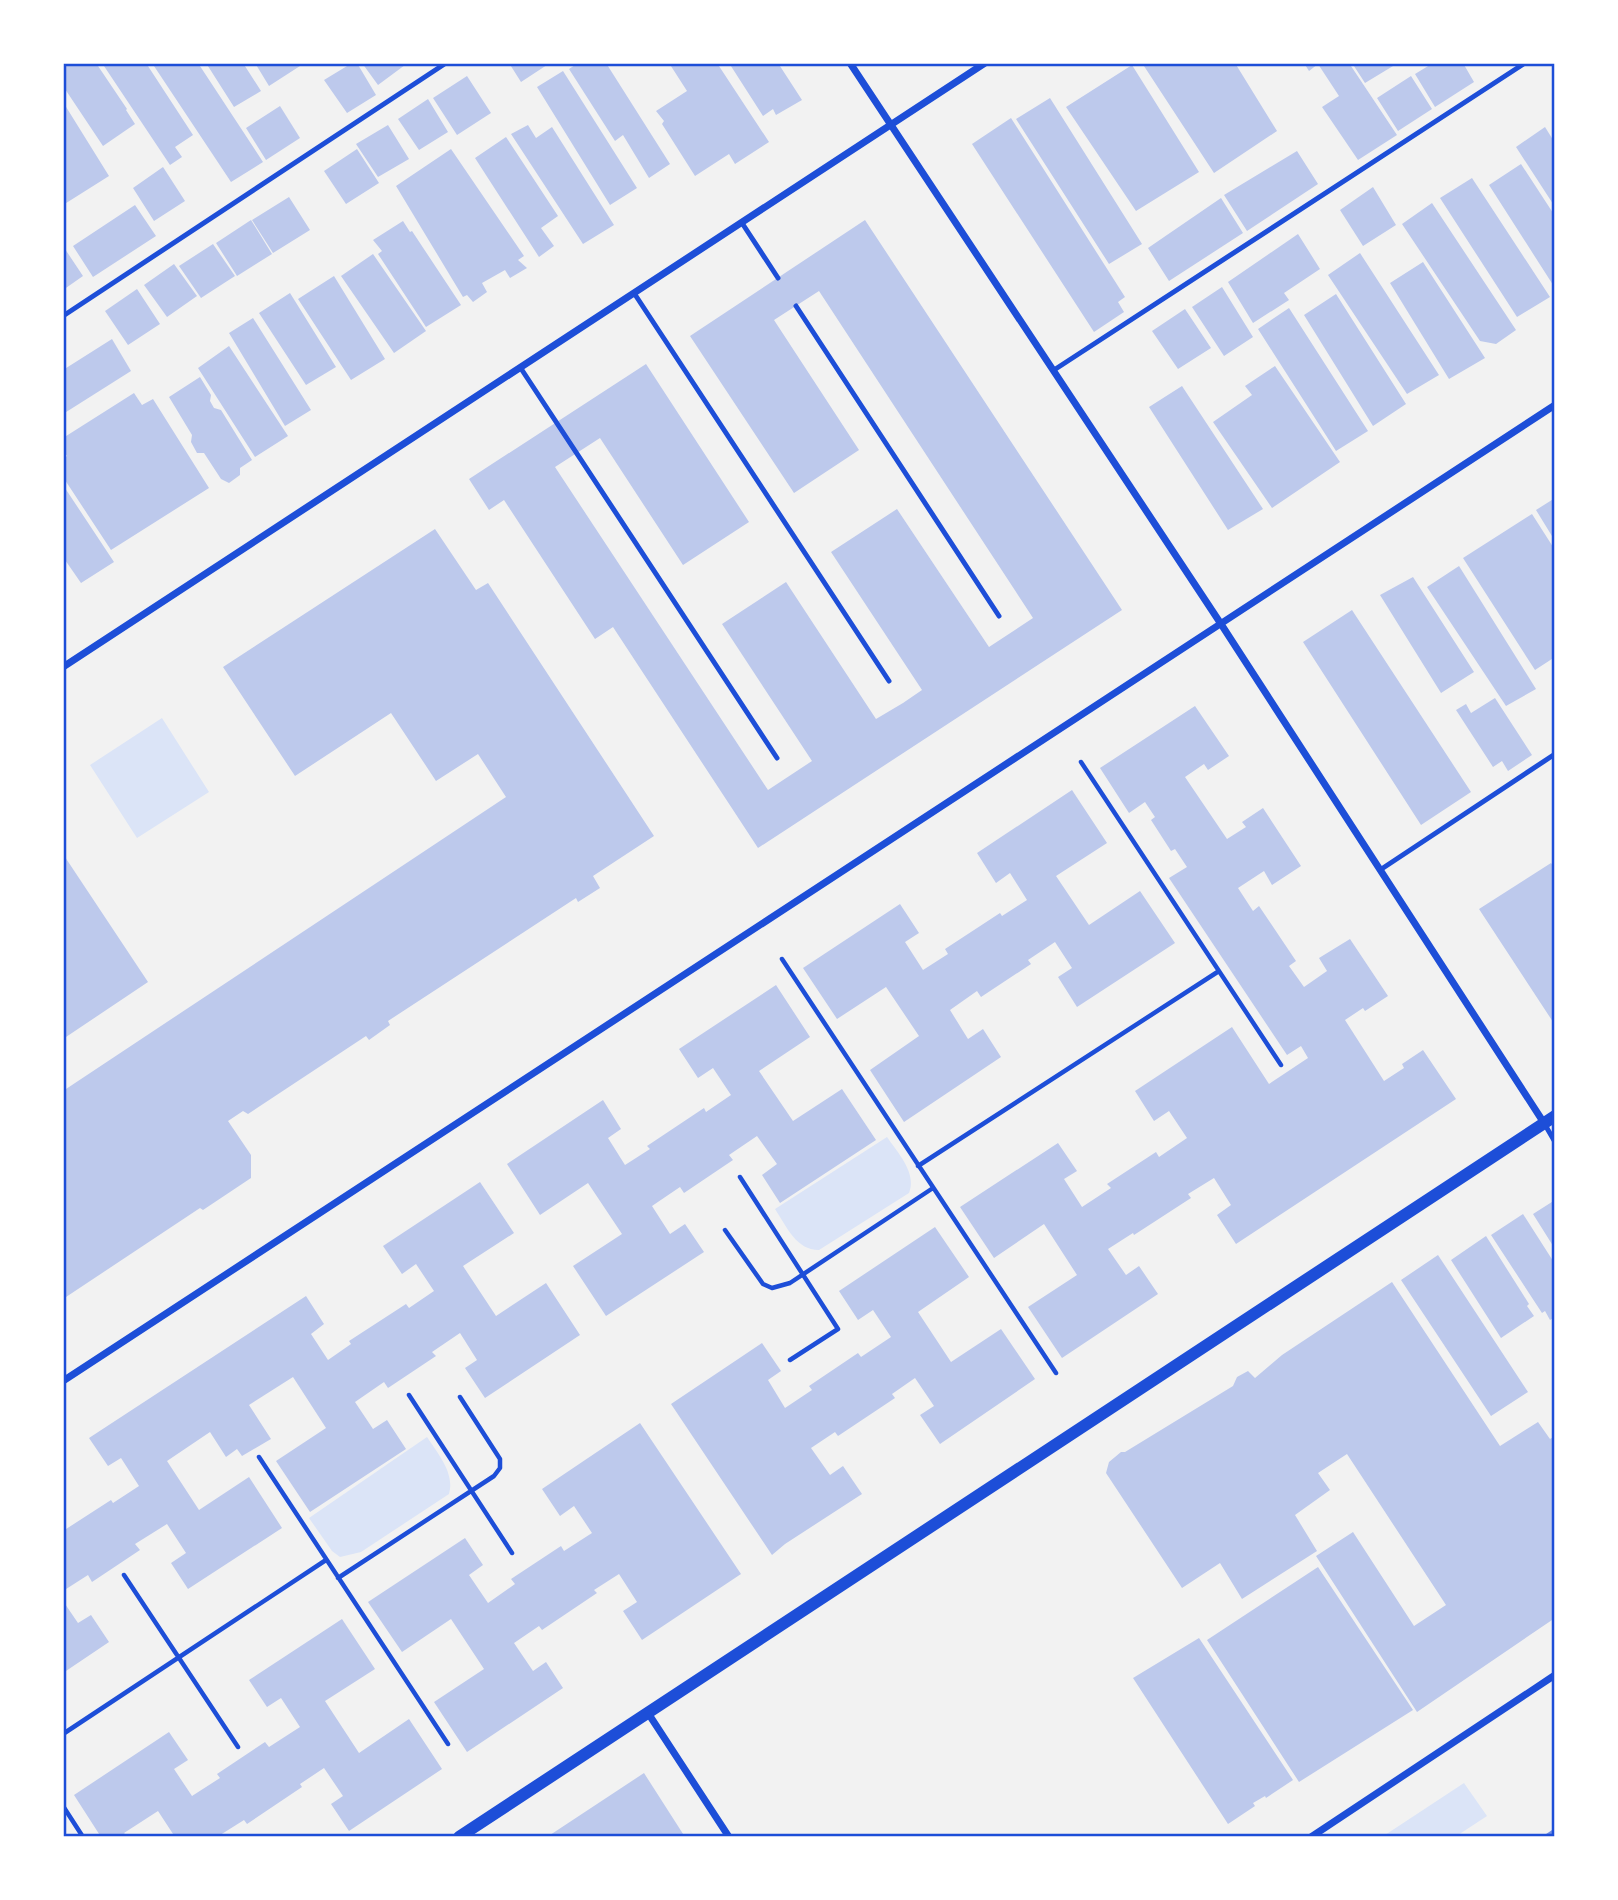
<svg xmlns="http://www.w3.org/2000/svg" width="1618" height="1900" font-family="'Noto Sans',sans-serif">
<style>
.green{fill:#dbe4f7}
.building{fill:#bdc9ec}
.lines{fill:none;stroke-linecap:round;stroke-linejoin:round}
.path{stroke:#1d4ed8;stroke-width:4.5}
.service{stroke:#1d4ed8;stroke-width:5}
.minor{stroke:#1d4ed8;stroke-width:7}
.tertiary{stroke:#1d4ed8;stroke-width:12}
.rail{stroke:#7290e2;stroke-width:5}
.neatline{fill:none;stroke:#1d4ed8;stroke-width:2.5}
</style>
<rect width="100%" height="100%" fill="#f2f2f2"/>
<path class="green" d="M162,718L209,792L137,838L90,765Z
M887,1137C898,1153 917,1173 909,1193L819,1250C796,1250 787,1227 775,1209Z
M427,1437C438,1454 455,1473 449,1494L361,1552L340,1557L332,1551L309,1518Z
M1464,1783L1487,1816L1455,1837H1382Z"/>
<path class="building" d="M63,63H96L127,109L126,110L135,124L103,146L63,86Z
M102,63H146L193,135L175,147L182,157L170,165Z
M152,63H198L263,162L231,182Z
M206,63H243L261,91L234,107Z
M255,63H298L300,66L269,86Z
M352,63H357L376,95L347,113L324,80Z
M362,63H404L405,65L378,85Z
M509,63H550L521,82Z
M578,63H606L670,164L649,178L623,135L615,141L569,69Z
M669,63H717L769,142L735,164L729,154L695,176L662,124L664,121L656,111L687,91Z
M729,63H778L802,100L776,115L773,109L763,116Z
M1142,63H1235L1277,131L1214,173Z
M1304,63H1349L1397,135L1358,160L1322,107L1339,96L1318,64L1309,71Z
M1352,63H1398L1365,83Z
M1433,63H1463L1474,82L1435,107L1415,74Z
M1132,65L1199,172L1136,211L1066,107Z
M563,71L637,188L610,205L537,87Z
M467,76L491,113L457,135L433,98Z
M1411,76L1432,109L1398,131L1377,98Z
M1050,98L1142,244L1109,264L1016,119Z
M428,99L448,132L419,150L398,119Z
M63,102L109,176L63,205Z
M280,106L300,138L266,160L246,128Z
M1011,118L1125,297L1118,302L1124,312L1094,332L972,144Z
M388,125L409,159L378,177L356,144Z
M528,125L536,138L552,127L614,225L583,244L511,134Z
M1545,127L1555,143V207L1516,147Z
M506,137L558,216L541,228L554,246L539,257L475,158Z
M357,149L379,183L346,204L324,171Z
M451,149L524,256L518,260L527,268L510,278L505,270L482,283L487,292L473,302L467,295L463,297L396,186Z
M1297,151L1318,184L1247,231L1224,195Z
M1521,164L1555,216V288L1489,185Z
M163,167L185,201L154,221L133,188Z
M1472,178L1550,297L1517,317L1440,198Z
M1373,187L1396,225L1363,246L1340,210Z
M289,197L310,230L273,253L252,220Z
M1221,198L1243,233L1169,281L1148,248Z
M1432,203L1516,330L1496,344L1480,341L1402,224Z
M135,205L156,236L93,277L73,246Z
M251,220L272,254L237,276L216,243Z
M865,220L1122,610L758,848L613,627L595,639L504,500L489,510L469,479L646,364L749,522L683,565L600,438L555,467L768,790L812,761L722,624L786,582L876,719L903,703L922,690L831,552L897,509L989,647L1033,618L819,291L774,320L859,450L794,493L690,336Z
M403,221L410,232L412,231L461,305L426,327L378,254L382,251L373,240Z
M1298,234L1320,269L1284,293L1289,300L1253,323L1228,282Z
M213,244L235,276L201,298L179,266Z
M63,246L83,276L63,290Z
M1360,253L1439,375L1407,394L1328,275Z
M373,254L426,331L394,353L341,276Z
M1423,262L1485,358L1449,379L1390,283Z
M174,264L197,296L167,317L144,285Z
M334,276L385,359L351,380L298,299Z
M1222,287L1253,337L1224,356L1192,307Z
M137,289L160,324L128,345L105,311Z
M290,293L336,367L306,385L259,313Z
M1336,294L1406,404L1373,426L1304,315Z
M1289,308L1368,431L1336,451L1258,329Z
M1185,309L1211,348L1178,369L1152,331Z
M253,318L311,410L285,426L229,333Z
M112,339L131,371L63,414V370Z
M229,346L288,436L255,457L198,368Z
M1275,366L1340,462L1272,508L1213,422L1252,395L1245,386Z
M200,377L211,395L210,401L214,408L221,410L252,460L240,468V475L229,483L221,479L204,453H197L191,442L192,435L169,397Z
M1182,386L1263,509L1228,530L1149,407Z
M134,393L142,405L153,399L209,488L111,550L63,477V459L67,456L63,450V438Z
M63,485L114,562L81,583L63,557Z
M1555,498V541L1536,510Z
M1532,514L1555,550V657L1535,670L1463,558Z
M435,529L476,590L488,583L654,836L593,876L600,888L578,902L576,898L388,1021L390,1025L369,1040L366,1036L248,1114L243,1111L228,1121L251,1155V1178L203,1210L200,1208L63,1299V1091L506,797L478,754L436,781L391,713L295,776L223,667Z
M1459,566L1536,689L1506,706L1427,587Z
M1413,577L1474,672L1441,693L1380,595Z
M1352,610L1471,792L1421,825L1303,642Z
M1495,698L1532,755L1508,771L1502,761L1493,767L1456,710L1466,704L1471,713Z
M1195,706L1229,756L1208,770L1204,764L1185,777L1227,839L1246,827L1242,822L1263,808L1301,866L1272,885L1264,871L1238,888L1253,911L1259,906L1296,961L1289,966L1304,987L1327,971L1319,958L1350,939L1388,996L1365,1011L1363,1008L1345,1020L1384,1081L1404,1068L1402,1064L1423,1050L1456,1099L1236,1244L1217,1215L1231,1205L1214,1178L1188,1194L1191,1198L1134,1235L1133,1233L1108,1249L1126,1275L1139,1266L1158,1294L1062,1358L1028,1307L1077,1275L1044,1224L994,1258L960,1207L1058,1143L1077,1171L1064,1179L1082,1207L1111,1188L1107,1184L1156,1152L1159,1157L1187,1138L1169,1111L1154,1121L1135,1091L1232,1027L1269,1084L1308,1058L1301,1046L1287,1055L1169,878L1187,867L1175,849L1171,851L1151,820L1155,817L1145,802L1129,813L1100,768Z
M1072,790L1107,843L1056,876L1089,925L1140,891L1175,943L1077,1007L1058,977L1072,968L1055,942L1028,960L1031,964L981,997L977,991L950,1010L968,1039L983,1029L1001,1057L904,1122L870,1070L919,1036L886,987L837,1019L803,968L900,904L919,933L905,942L923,970L948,954L945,949L1000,913L1002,916L1027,900L1010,873L996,883L977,853Z
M63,854L148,982L63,1039Z
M1551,863L1555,869V1025L1479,909Z
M776,985L810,1037L759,1071L793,1121L842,1089L876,1140L780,1203L762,1175L777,1164L757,1136L729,1155L733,1160L684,1193L680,1187L652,1206L670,1234L685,1224L704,1252L606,1316L573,1266L622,1234L588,1183L540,1215L507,1164L603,1100L621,1129L608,1138L625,1165L650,1149L647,1146L704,1108L706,1112L731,1095L713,1068L698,1078L679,1049Z
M480,1182L514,1233L463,1266L496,1316L546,1283L580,1335L485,1398L465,1368L477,1360L460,1333L432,1352L436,1356L388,1388L384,1382L355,1402L373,1429L387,1420L406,1449L310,1512L276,1461L326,1428L293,1377L249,1405L271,1439L242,1456L237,1449L226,1457L210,1432L167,1461L199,1510L249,1477L282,1528L188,1589L171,1563L186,1553L167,1524L135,1544L140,1550L92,1582L88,1575L63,1591V1531L111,1500L113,1503L139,1486L121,1458L108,1466L89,1438L306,1296L324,1324L311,1334L328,1360L351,1344L349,1341L406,1304L409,1308L434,1291L416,1264L402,1274L383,1246Z
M1555,1200V1249L1533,1214Z
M1523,1214L1555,1264V1317L1550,1320L1545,1311L1542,1313L1491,1235Z
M935,1227L969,1277L918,1312L951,1362L1001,1329L1035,1379L940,1444L920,1415L934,1406L915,1378L892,1394L895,1398L838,1436L835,1432L811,1448L830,1475L843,1466L862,1494L785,1544L772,1555L671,1404L762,1343L781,1371L768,1380L785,1408L812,1390L809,1386L858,1353L861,1357L891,1337L873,1310L858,1320L839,1291Z
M1486,1236L1529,1304L1527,1306L1534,1316L1501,1338L1451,1260Z
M1438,1255L1528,1392L1491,1416L1401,1280Z
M1392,1282L1500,1446L1538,1422L1550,1439L1555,1436V1618L1417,1712L1316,1556L1353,1532L1414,1626L1446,1605L1347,1454L1318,1473L1330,1490L1295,1515L1317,1551L1242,1599L1220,1563L1182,1588L1106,1473L1109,1462L1121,1452H1125L1233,1386L1237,1377L1248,1371L1255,1378L1282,1355Z
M640,1423L741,1574L642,1640L623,1611L637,1602L619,1574L594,1590L597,1593L542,1630L539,1626L514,1643L533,1671L546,1662L563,1688L467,1752L434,1702L484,1669L451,1619L402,1652L368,1602L465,1538L483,1565L469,1575L488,1603L515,1584L511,1579L561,1546L564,1551L592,1533L574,1506L560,1516L542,1489Z
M1318,1567L1413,1710L1299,1782L1207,1640Z
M63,1601L78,1623L91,1615L109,1642L63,1673Z
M342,1619L375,1669L325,1701L359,1753L409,1719L442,1769L349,1831L331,1804L343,1796L324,1768L300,1784L302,1787L247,1824L244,1820L217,1837H175L158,1811L124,1833L125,1834L122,1837H101L74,1795L169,1732L188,1760L174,1769L192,1796L220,1778L217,1774L265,1742L269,1747L300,1727L281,1698L267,1707L249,1680Z
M1199,1638L1293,1780L1266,1798L1265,1796L1253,1803L1255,1806L1228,1824L1133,1678Z
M644,1773L685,1837H547Z"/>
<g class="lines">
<path class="path" d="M1081,762L1281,1065
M782,959L1056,1373
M918,1166L1219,971
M740,1177L838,1329L790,1360
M725,1230L763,1284L772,1288L790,1283L933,1188
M409,1395L512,1553
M259,1457L448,1744
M124,1575L238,1747
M338,1578L494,1476L500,1468V1459L460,1397
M63,1734L326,1560
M63,1806L83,1837"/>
<path class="service" d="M742,223L778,278
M634,293L889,681
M796,306L999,616
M63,316L446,63
M520,367L777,758
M1054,370L1525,63
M1380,870L1555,754
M1544,1123L1555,1142"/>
<path class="minor" d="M850,63L1221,624L1544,1123
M63,667L985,63
M63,1381L1555,405
M648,1713L729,1837
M1311,1837L1555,1675"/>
<path class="tertiary" d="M459,1837L1555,1116"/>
<path class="rail" d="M1546,1837L1555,1831"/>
</g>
<rect width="1618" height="1900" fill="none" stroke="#ffffff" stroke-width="130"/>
<rect x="65" y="65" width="1488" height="1770" class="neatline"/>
</svg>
